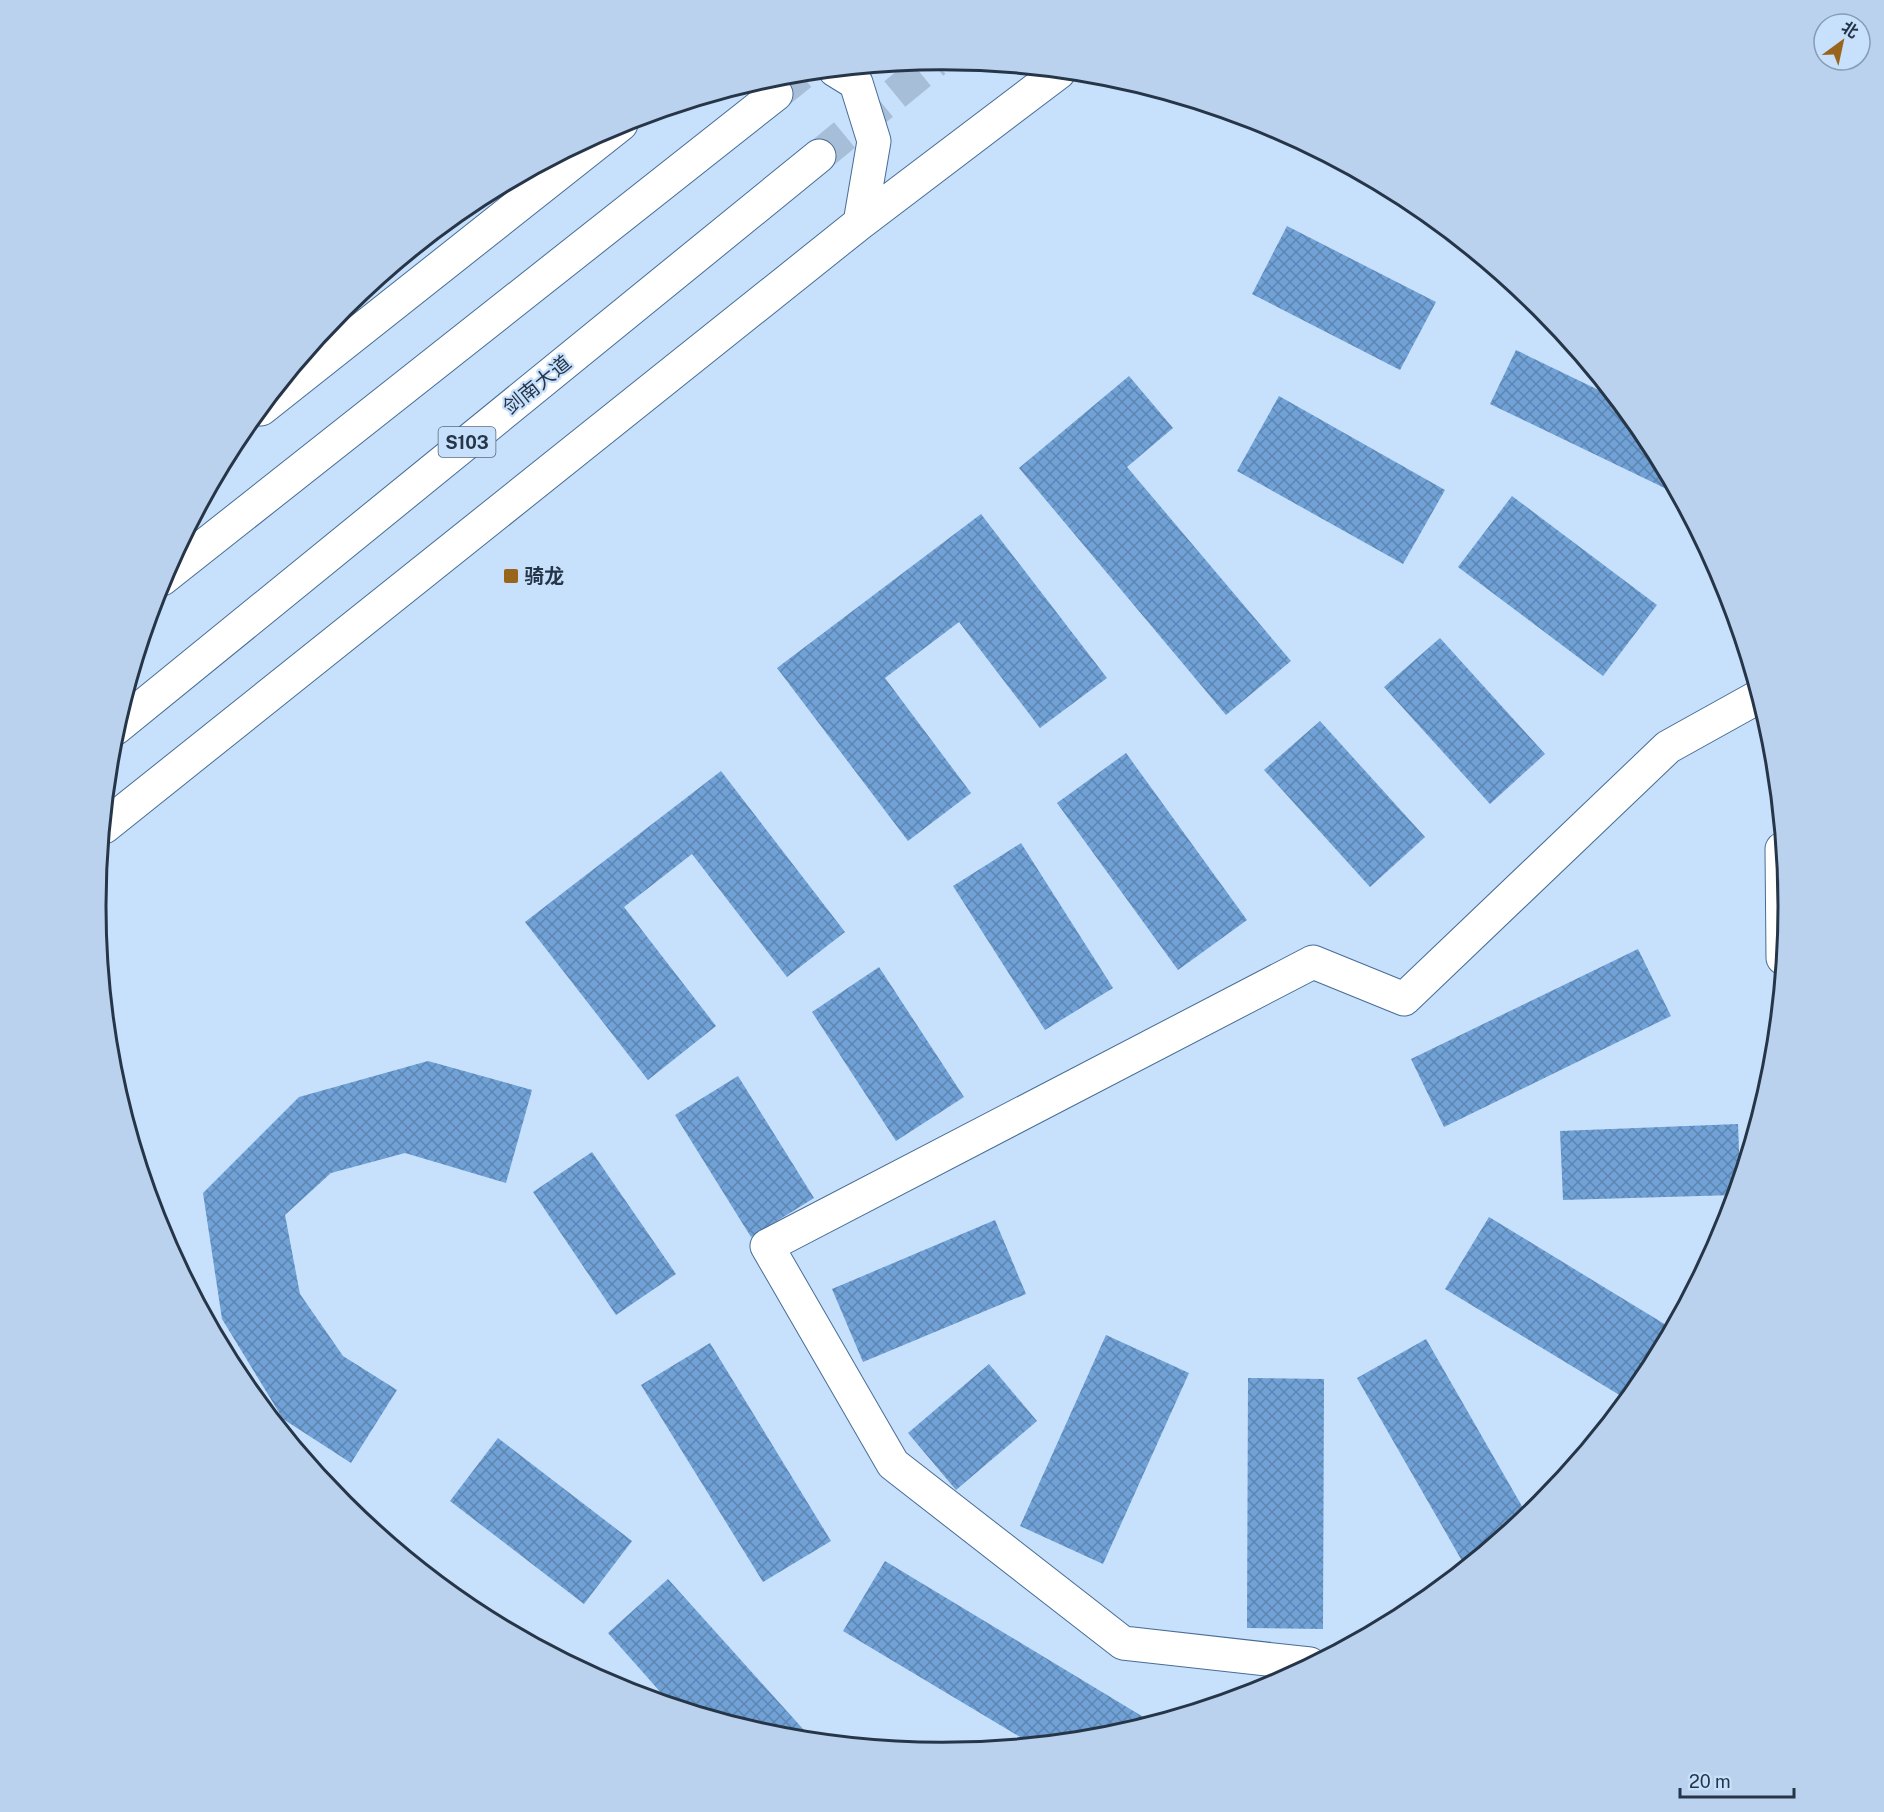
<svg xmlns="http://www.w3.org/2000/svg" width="1884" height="1812" font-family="'Public Sans','Noto Sans SC',sans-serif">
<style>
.building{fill:url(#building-cross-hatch)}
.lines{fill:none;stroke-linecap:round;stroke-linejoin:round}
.highway-tunnel{stroke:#a7bed8;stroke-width:33;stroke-dasharray:33 16;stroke-linecap:butt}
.street-casing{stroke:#476d95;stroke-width:35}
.secondary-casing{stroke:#476d95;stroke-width:35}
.highway-casing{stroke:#476d95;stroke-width:35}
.street{stroke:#fff;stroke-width:33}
.secondary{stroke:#fff;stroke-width:33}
.highway{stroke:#fff;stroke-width:33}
.poi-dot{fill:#99651c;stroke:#c7e0fc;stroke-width:2}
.labels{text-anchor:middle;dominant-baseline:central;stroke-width:4.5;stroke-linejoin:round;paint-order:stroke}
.shield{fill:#c7e0fc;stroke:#56697e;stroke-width:1.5}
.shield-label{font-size:18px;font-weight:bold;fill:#263648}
.street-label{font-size:20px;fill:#263648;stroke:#c7e0fc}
.poi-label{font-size:20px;font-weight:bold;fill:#263648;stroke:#c7e0fc;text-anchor:start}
.rim{fill:none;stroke:#263648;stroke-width:3}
</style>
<defs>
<pattern id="building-cross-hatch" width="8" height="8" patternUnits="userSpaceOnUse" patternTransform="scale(1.5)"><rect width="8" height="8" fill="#70a2d7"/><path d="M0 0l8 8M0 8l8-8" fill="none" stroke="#5c85b0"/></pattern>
</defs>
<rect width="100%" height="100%" fill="#c7e0fc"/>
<path class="building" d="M1287,226L1436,302L1400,370L1252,294Z
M1516,350L1613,397L1646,436L1677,494L1490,404Z
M1129,376L1173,428L1127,467L1291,661L1226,715L1019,468Z
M1279,396L1445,490L1403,564L1237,471Z
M1512,496L1657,605L1603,676L1458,567Z
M981,514L1107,678L1040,728L959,622L885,678L971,793L908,841L777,668Z
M1440,638L1545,754L1490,804L1384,687Z
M1320,721L1425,837L1370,887L1264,770Z
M1126,753L1247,920L1178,970L1057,803Z
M721,771L845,932L787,977L692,854L624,907L716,1026L648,1080L525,922Z
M1021,843L1113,988L1045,1030L953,886Z
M1638,949L1671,1016L1444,1127L1411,1059Z
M879,967L964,1097L896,1141L812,1012Z
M428,1061L532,1090L506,1183L405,1153L331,1173L285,1215L300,1294L343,1356L397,1390L351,1463L283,1419L222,1319L203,1193L299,1097Z
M738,1076L814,1198L751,1237L675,1115Z
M1738,1124L1740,1177L1734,1195L1563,1200L1560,1131Z
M592,1152L676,1274L616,1315L533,1192Z
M1489,1217L1671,1328L1645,1376L1626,1399L1445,1289Z
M995,1220L1026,1294L863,1362L832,1289Z
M1106,1335L1189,1373L1103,1564L1020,1526Z
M1426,1339L1527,1515L1465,1566L1357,1378Z
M710,1343L831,1541L763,1582L641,1385Z
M989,1364L1037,1421L956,1490L908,1433Z
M1248,1378L1324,1379L1323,1629L1247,1628Z
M498,1438L632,1541L584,1604L450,1501Z
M885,1561L1145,1718L1140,1726L1107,1736L1030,1743L843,1631Z
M668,1579L812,1739L777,1736L671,1704L608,1633Z"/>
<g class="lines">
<path class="highway-tunnel" d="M776,94L801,74
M819,156L935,61"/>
<g class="street-casing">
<path id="street" d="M1782,849L1783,958
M1310,1664L1123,1643L893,1464L767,1246L1313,962L1404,999L1668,747L1758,697"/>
</g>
<g class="secondary-casing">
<path id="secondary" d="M835,70L856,83L874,141L860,223
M261,409L621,124
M104,827L860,223L1059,72"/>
</g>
<g class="highway-casing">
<path id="highway" d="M162,579L776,94
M116,728L819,156"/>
</g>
<use href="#street" class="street"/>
<use href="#secondary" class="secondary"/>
<use href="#highway" class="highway"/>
</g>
<rect class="poi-dot" x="503" y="568" width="16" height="16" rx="3"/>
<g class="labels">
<rect class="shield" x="438.5" y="427" width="57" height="30" rx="4.5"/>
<g class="shield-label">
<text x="467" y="442">S103</text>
</g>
<g class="street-label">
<text transform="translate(537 385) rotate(-39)">剑南大道</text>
</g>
<g class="poi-label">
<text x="524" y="576">骑龙</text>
</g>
</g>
<path d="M0 0H1884V1812H0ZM106 906a836 836 0 1 1 1672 0a836 836 0 1 1-1672 0Z" fill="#bad2ee" fill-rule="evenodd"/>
<path class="rim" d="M106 906a836 836 0 1 1 1672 0a836 836 0 1 1-1672 0Z"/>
<g transform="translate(1842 42) rotate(33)"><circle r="28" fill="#c7e0fc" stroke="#879cb4" stroke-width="1.5"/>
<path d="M0-4.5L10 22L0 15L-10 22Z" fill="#99651c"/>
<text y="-9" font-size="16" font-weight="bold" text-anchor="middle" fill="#263648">北</text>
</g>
<path d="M1680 1788v9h114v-9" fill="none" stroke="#263648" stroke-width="3"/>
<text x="1689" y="1788" font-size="18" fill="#263648" stroke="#c7e0fc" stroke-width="4.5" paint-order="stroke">20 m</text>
</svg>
